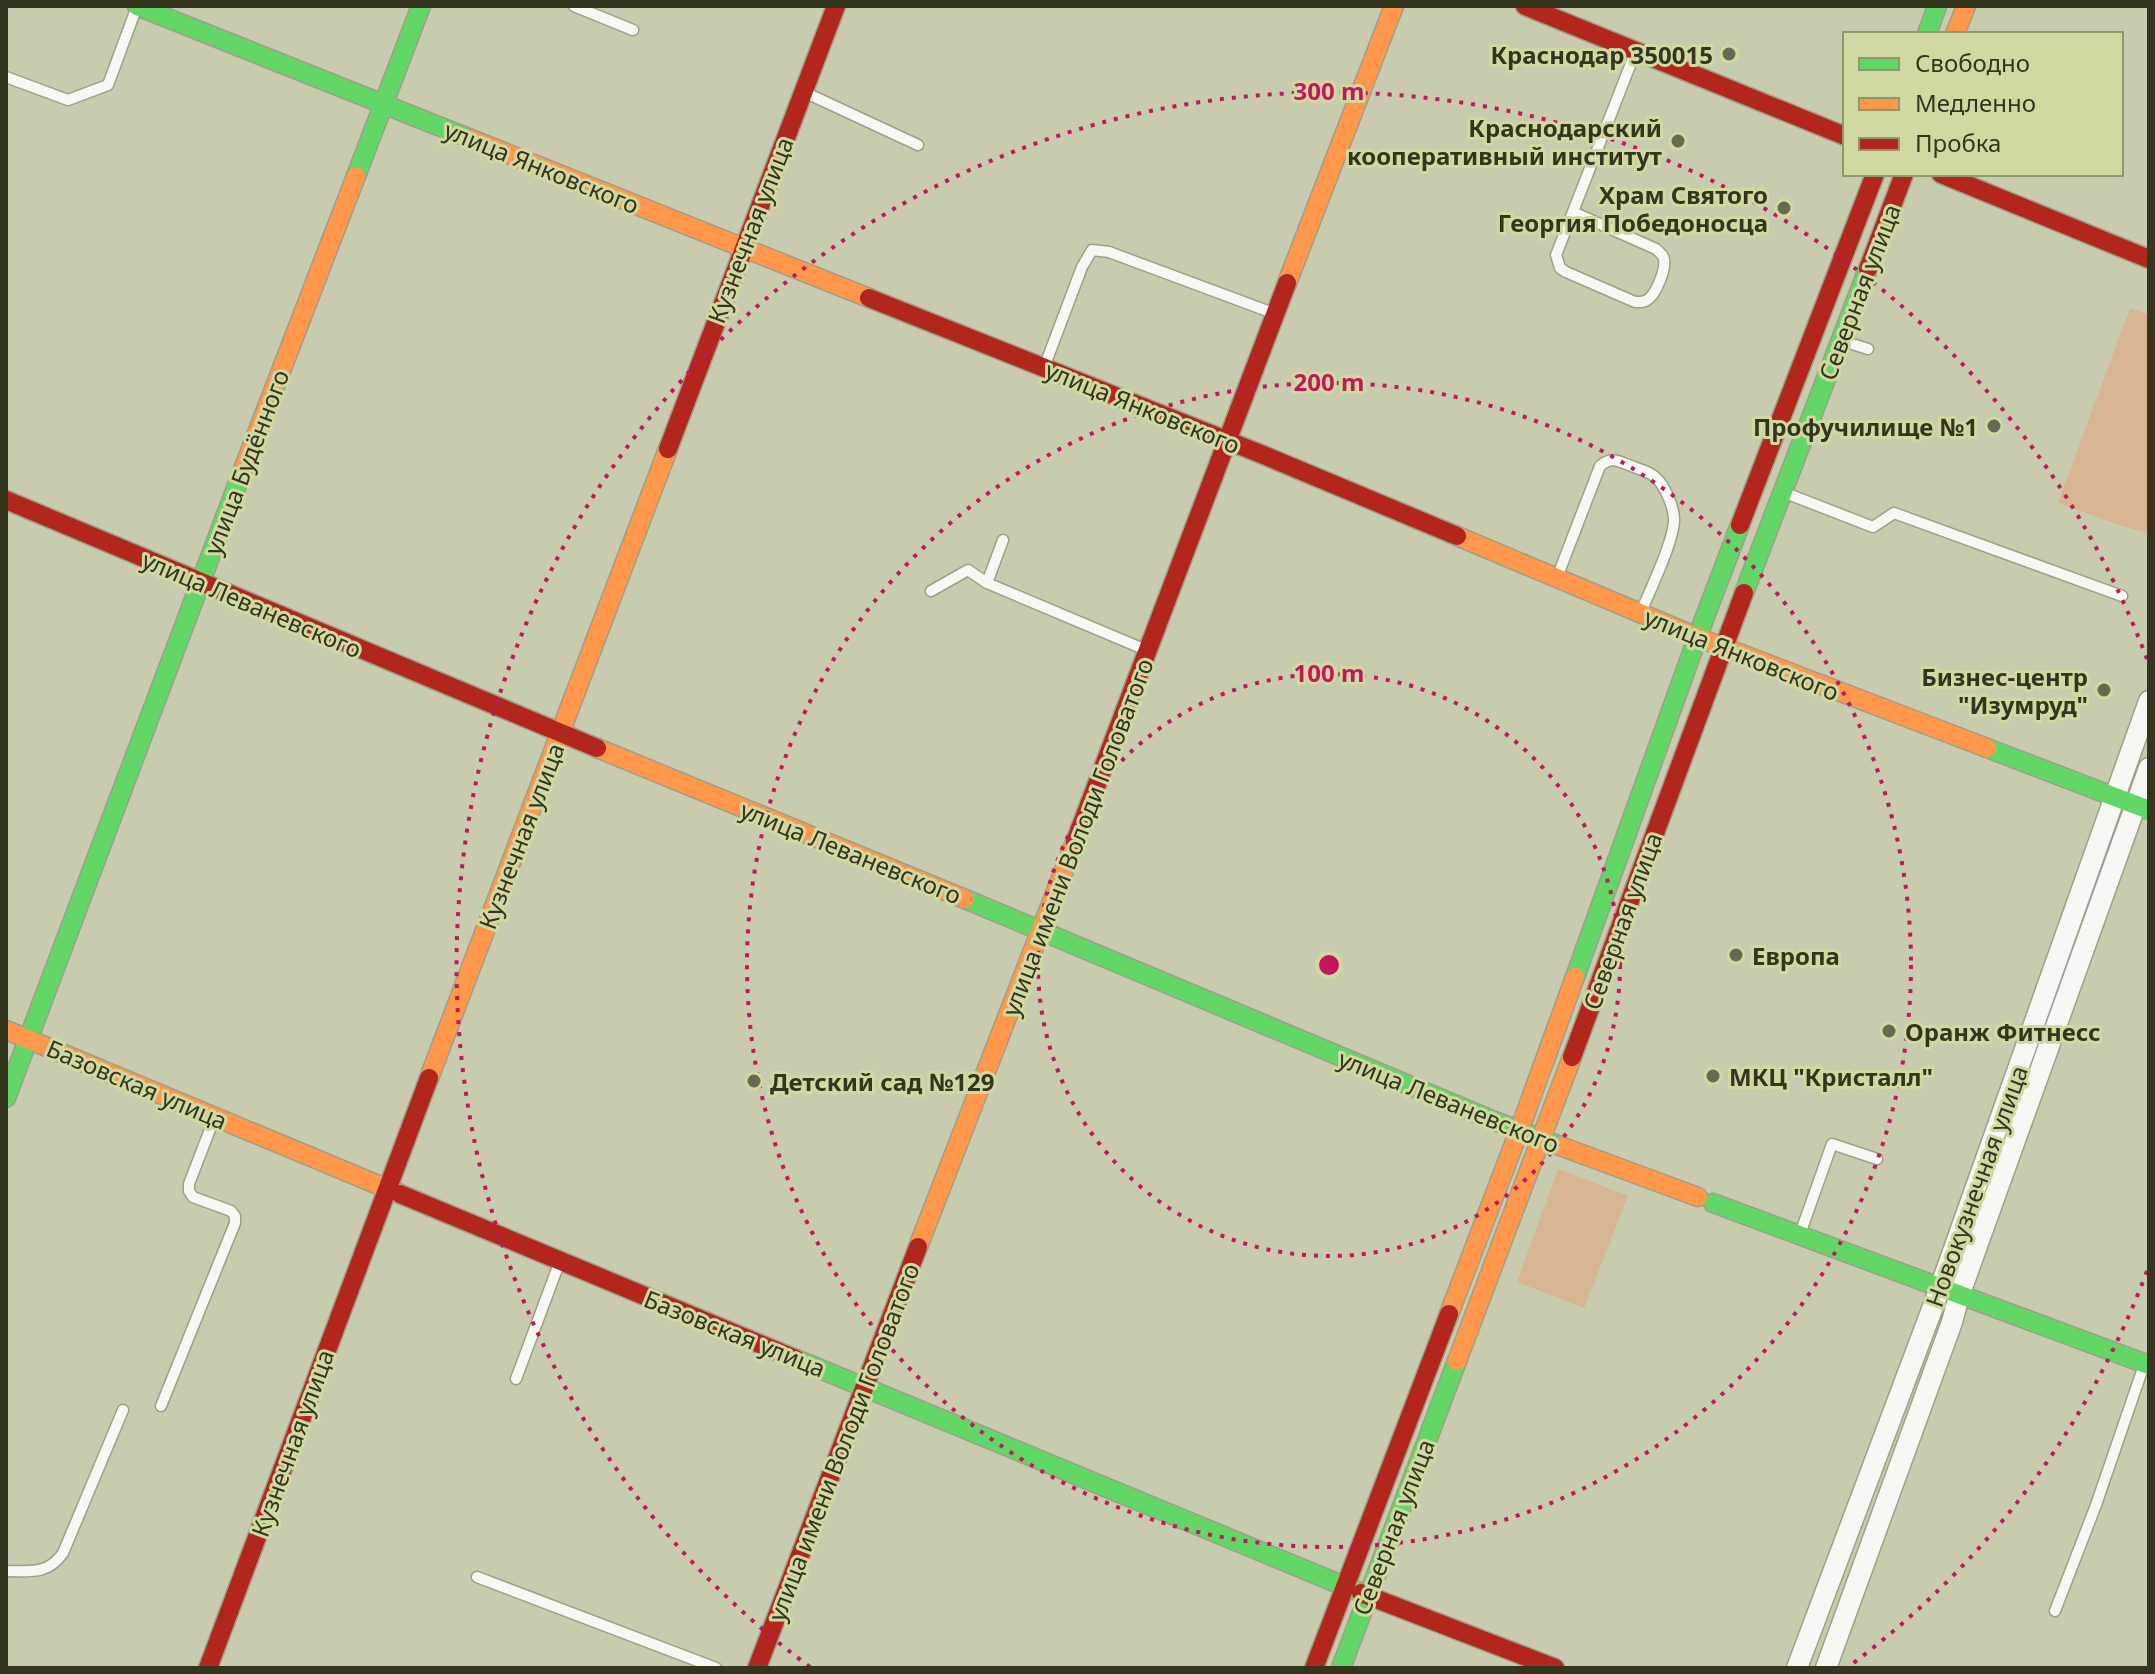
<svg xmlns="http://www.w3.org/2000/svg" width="2155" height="1674" font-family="'Noto Sans',sans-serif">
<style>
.green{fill:#d7b592}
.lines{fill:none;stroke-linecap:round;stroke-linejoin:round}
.lane-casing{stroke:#9da088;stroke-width:13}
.street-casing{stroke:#9da088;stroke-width:23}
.fast-casing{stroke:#9da088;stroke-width:21}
.slow-casing{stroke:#9da088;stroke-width:21}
.jam-casing{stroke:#9da088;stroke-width:21}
.lane{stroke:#f7f7f3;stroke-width:10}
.street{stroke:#f7f7f3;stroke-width:20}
.fast{stroke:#63d668;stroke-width:18}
.slow{stroke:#ff974d;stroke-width:18}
.jam{stroke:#b3261e;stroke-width:18}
.ring{fill:none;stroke:#c2185b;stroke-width:4;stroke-dasharray:4 8}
.poi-dot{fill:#676a51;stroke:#d2d8a1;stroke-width:3}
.labels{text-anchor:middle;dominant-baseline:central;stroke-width:6;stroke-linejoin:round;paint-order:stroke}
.poi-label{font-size:24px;font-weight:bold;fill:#33351f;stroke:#d2d8a1;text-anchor:end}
.street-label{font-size:24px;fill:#33351f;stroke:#d2d8a1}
.centre{fill:#c2185b;stroke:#d2d8a1;stroke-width:4}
.ring-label{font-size:24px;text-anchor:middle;font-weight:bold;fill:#c2185b;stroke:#d2d8a1;stroke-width:6;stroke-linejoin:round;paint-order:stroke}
</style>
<rect width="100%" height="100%" fill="#c8cbae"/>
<path class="green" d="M2130,308L2149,315V533L2122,526L2058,503Z
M1558,1169L1628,1196L1584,1308L1517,1282Z"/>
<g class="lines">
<g class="lane-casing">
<path id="lane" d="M574,6L633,30
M6,77L68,100L108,85L136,9
M804,92L918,145
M1573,212L1656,249C1660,253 1662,253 1664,259C1666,269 1656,295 1647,300C1643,303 1640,302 1635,302L1566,272L1560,268L1556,255L1635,53
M1846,342L1868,349
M1045,365L1082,267L1092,250L1109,252L1273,313
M1788,494L1873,527L1894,513L2122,596
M1003,540L987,583L1146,650
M1558,575L1600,466C1612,455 1620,462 1634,467C1641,470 1651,472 1656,478C1665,486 1673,505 1674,518C1675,539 1650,590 1641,612
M931,591L968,570L987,583
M1800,1234L1832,1144L1877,1159
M516,1379L560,1261
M161,1406L235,1223V1216L231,1211L193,1197L189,1191V1184L214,1119
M6,1571C30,1571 48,1575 63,1553L123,1410
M477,1577L716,1668
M2055,1611L2096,1505L2144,1365"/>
</g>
<g class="street-casing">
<path id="street" d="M1797,1668L1940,1288L2149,701
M1826,1668L1952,1322L1959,1296L2149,768"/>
</g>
<g class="fast-casing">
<path id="fast" d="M137,6L471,139
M1927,34L1937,6
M356,176L421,6
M1744,593L1868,269
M1987,748L2149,810
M965,899L1492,1120L1560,1146
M1575,977L1703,622L1740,525
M6,1098L244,467
M1713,1203L2149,1365
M796,1359L1361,1593
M1341,1668L1457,1361"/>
</g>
<g class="slow-casing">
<path id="slow" d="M1955,34L1966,6
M471,139L869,298
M1287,283L1394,6
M244,467L356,176
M1457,536L1697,637L1987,748
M597,748L965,899
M6,1030L400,1194
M429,1078L668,449
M1560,1146L1698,1197
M918,1247L1075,842
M1449,1314L1519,1131L1575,977
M1457,1361L1572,1057"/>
</g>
<g class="jam-casing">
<path id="jam" d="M1525,6L1845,136
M1941,174L2149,259
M1868,269L1904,174
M869,298L1261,454L1457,536
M668,449L836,6
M6,500L597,748
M1740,525L1875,174
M1075,842L1287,283
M1572,1057L1744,593
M400,1194L796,1359
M1361,1593L1555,1668
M208,1668L429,1078
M757,1668L918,1247
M1314,1668L1449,1314"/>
</g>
<use href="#lane" class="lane"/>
<use href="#street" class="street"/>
<use href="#fast" class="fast"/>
<use href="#slow" class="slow"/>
<use href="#jam" class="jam"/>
</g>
<g class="ring">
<circle cx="1329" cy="965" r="291"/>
<circle cx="1329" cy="965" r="582"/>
<path d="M2147 1271A873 873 0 0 1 1848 1667M810 1667A873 873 0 1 1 2147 659"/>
</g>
<g class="poi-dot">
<circle cx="1729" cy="54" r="8"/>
<circle cx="1678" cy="141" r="8"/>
<circle cx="1784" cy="208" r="8"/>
<circle cx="1994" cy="426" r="8"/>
<circle cx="2104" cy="690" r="8"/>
<circle cx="1736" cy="955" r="8"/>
<circle cx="1889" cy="1031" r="8"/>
<circle cx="1713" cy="1076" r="8"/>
<circle cx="754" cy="1081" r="8"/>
</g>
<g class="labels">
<g class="poi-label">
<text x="1713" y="54">Краснодар 350015</text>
<text x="1662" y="127">Краснодарский<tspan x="1662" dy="28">кооперативный институт</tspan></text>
<text x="1768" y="194">Храм Святого<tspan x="1768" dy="28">Георгия Победоносца</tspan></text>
<text x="1978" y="426">Профучилище №1</text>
<text x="2088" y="676">Бизнес-центр<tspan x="2088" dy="28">"Изумруд"</tspan></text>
<text x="1752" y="955" text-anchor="start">Европа</text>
<text x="1905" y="1031" text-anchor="start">Оранж Фитнесс</text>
<text x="1729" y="1076" text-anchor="start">МКЦ "Кристалл"</text>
<text x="770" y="1081" text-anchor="start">Детский сад №129</text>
</g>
<g class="street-label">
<text transform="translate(542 167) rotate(22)">улица Янковского</text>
<text transform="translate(750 230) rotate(-69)">Кузнечная улица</text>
<text transform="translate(1859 292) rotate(-69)">Северная улица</text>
<text transform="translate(1143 407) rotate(22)">улица Янковского</text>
<text transform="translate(246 462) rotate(-69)">улица Будённого</text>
<text transform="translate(252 604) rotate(23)">улица Леваневского</text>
<text transform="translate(1742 654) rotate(22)">улица Янковского</text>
<text transform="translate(521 836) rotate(-69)">Кузнечная улица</text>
<text transform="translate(1077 837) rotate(-69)">улица имени Володи Головатого</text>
<text transform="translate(851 852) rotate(22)">улица Леваневского</text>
<text transform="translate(1622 921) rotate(-70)">Северная улица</text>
<text transform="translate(137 1084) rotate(23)">Базовская улица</text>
<text transform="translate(1449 1101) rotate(22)">улица Леваневского</text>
<text transform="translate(1976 1186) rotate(-70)">Новокузнечная улица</text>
<text transform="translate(735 1333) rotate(22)">Базовская улица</text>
<text transform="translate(843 1442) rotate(-69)">улица имени Володи Головатого</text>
<text transform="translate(292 1443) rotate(-70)">Кузнечная улица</text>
<text transform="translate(1393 1527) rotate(-69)">Северная улица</text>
</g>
</g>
<circle cx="1329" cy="965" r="12" class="centre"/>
<g class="ring-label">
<text x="1329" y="100">300 m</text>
<text x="1329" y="391">200 m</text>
<text x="1329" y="682">100 m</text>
</g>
<rect width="2155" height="1674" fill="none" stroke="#33351f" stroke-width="16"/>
<rect x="1843" y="32" width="280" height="144" fill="#d2d8a1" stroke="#92976d" stroke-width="2"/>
<rect x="1859" y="58" width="40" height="12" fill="#63d668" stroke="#92976d" stroke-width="2"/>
<text x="1915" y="72" font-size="24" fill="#33351f">Свободно</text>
<rect x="1859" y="98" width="40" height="12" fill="#ff974d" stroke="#92976d" stroke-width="2"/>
<text x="1915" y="112" font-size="24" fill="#33351f">Медленно</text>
<rect x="1859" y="138" width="40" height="12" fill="#b3261e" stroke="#92976d" stroke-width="2"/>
<text x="1915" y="152" font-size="24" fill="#33351f">Пробка</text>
</svg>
